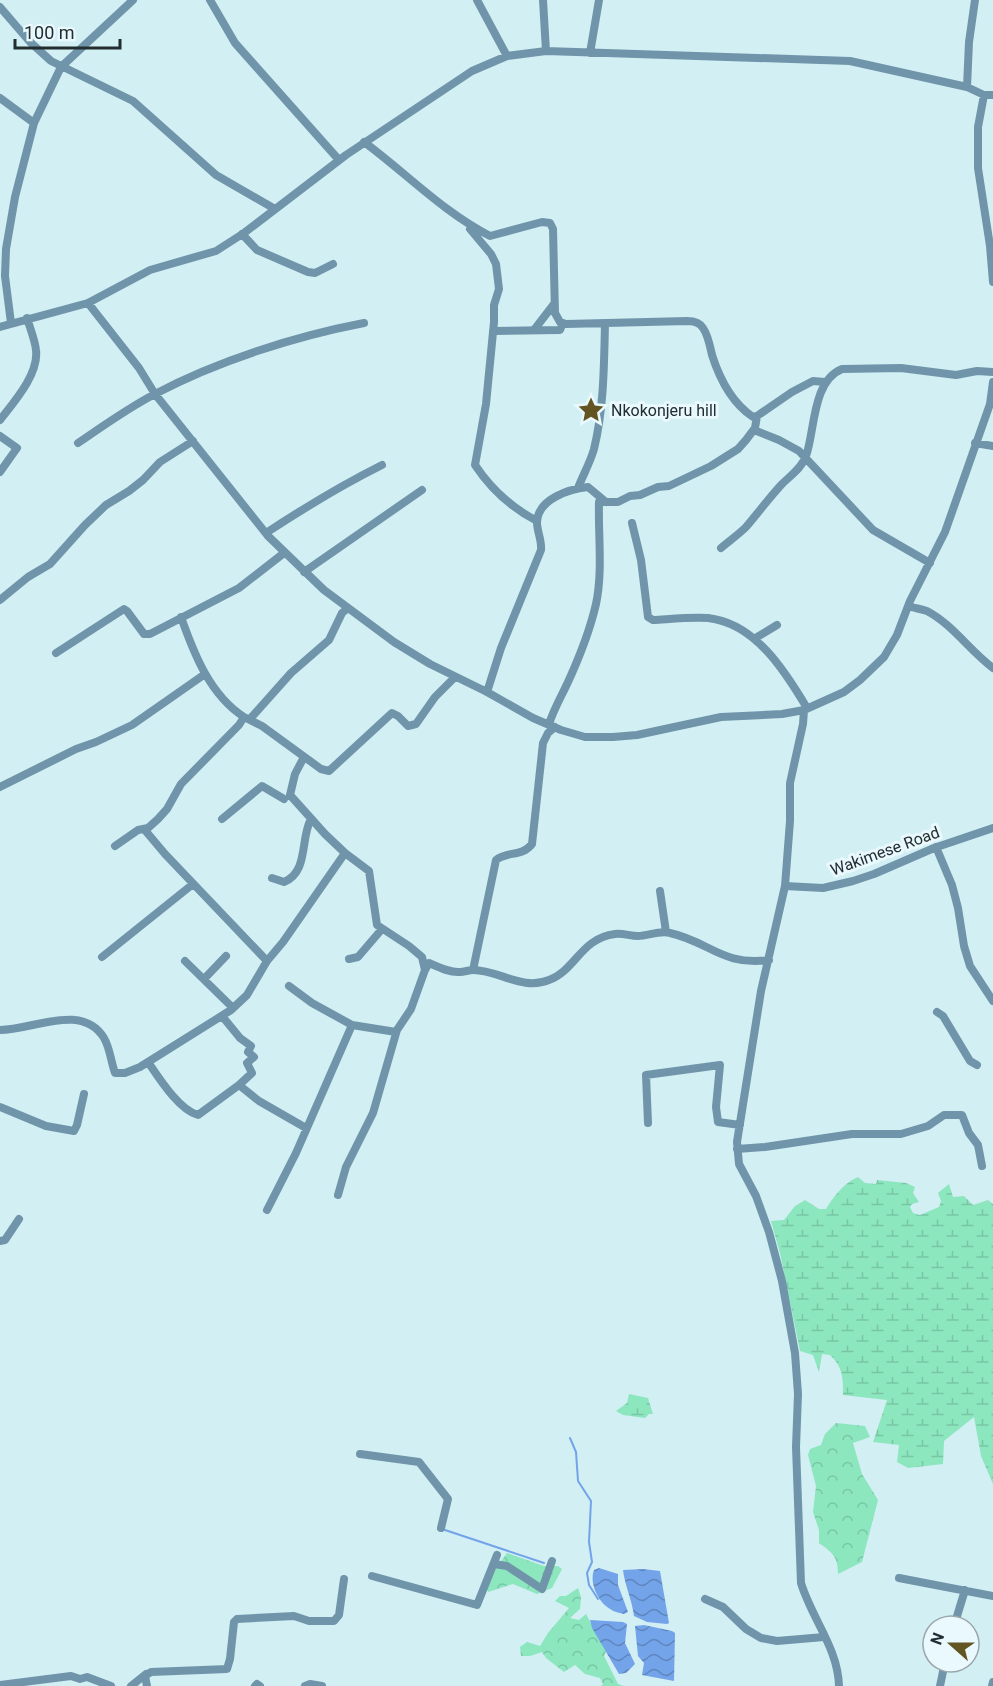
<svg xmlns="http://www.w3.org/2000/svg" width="993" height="1686" font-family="Roboto,sans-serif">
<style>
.forest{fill:url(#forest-crowns)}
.wetland{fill:url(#wetland-marsh)}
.water{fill:url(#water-waves)}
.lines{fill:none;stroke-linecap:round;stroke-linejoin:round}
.stream{stroke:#73a3e9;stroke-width:2}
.minor{stroke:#7095aa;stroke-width:8}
.labels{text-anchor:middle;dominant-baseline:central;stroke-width:6;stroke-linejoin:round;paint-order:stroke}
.poi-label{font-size:16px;fill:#222d2f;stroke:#e9f9fd;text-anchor:start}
.street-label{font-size:16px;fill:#222d2f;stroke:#e9f9fd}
</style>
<defs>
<pattern id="forest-crowns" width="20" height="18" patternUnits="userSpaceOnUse" patternTransform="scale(1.5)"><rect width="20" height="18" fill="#8ce6be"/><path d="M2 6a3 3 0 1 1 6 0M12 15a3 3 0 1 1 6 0" fill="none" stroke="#78c6a4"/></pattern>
<pattern id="wetland-marsh" width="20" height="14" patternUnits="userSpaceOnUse" patternTransform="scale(1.5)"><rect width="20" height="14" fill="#8ce6be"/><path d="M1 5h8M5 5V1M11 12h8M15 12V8" fill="none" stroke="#78c6a4"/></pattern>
<pattern id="water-waves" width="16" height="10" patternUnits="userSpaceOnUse" patternTransform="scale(1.5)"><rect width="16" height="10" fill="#73a3e9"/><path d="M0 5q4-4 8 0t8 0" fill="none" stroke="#5e85bd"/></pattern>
</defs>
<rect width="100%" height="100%" fill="#d2eff4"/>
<path class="forest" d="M836,1423L865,1426L870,1437L853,1443L862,1474L878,1500L862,1562L838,1574C838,1557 833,1553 819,1543V1530L813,1512L816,1486L808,1455L810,1449L821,1445L825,1434Z
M507,1553L544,1566H558L562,1569L552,1588L537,1594L513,1584L488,1592L485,1583Z
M578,1588L581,1597L580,1609L570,1618L579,1620L586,1614L606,1652L604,1656L618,1684L624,1686H601L603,1684L600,1678L585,1674L575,1665L564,1672L546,1658L542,1652L530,1656H521L520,1647L527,1642L540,1646L548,1633L569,1608L555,1601L560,1596H566Z"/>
<path class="wetland" d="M858,1177L865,1183L876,1184L877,1180L906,1183L915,1187L913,1193L919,1202L912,1204L910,1207L913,1213L920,1215L939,1207L941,1201L938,1193L949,1184L953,1197L964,1196L973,1205L988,1200L993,1204V1484L981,1456L974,1417L944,1441L943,1464L908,1468L897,1462L899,1445L873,1442L887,1400L843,1395C843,1378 843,1367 830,1355L822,1354L819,1372L813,1355L800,1351L780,1253L771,1221L784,1220L795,1206L805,1200L819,1209H826C833,1197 844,1183 858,1177Z
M629,1394L648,1398L653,1414H649L645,1418L623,1415L616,1411L627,1403Z"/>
<path class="water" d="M599,1568L618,1574V1585L628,1612L624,1614C620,1613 614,1612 610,1609C598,1602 589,1583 594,1570Z
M643,1569L660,1571L669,1623L667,1624L647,1622L634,1616C632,1600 625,1586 623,1570Z
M590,1620L623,1622L627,1624L625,1643L635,1664L626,1673L619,1674L592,1628Z
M644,1625L672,1631L675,1633L674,1681L642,1675L644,1663L638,1656L635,1626Z"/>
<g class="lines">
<path class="stream" d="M570,1438L576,1452L578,1481L591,1501L589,1542L592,1562L587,1573L589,1585L598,1599
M442,1529L544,1563"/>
<path class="minor" d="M210,0L235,43L339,160
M477,0L507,56
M543,0L546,51
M0,7L30,42L51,61L133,101L216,175L275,209
M590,53L599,0
M967,87L969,42L975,0
M984,95L978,127V168L990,246L993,282
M0,98L34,123
M364,142C406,173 443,212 490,236L542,222L550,223L553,229L555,313L560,322L566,324L687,321C693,321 700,323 703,328C708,335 710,346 712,355C719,377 732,403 753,417L757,416L792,392L813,381L825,382
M470,229L491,254L496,264L499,289L494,305V322L486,404L475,465C491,489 512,508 537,521
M242,234L257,250L308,272L315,273L333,264
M88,303L139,368L155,394L268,536L324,590L394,642L430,664L487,692L533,718L561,730L585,737H613L637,735L721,717L782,714L804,710L844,692L860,680L884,657L897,635L910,601L945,532L990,404L993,382
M11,323L5,276L6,249L15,197L34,123L61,67L133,0
M0,327L88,303L150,270L216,251L244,233L346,155L472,71L507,56L546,51L850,61L967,87L984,95H993
M534,330L554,304
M493,331L560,330L563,323
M0,420C14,402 39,374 36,350C35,340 30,328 27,318
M754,430L779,440L799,451L873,530L930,563
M0,436L17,448L0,472
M78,443C103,426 128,408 155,394C217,361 296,336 364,323
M975,443L993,446
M578,488C583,475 590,463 594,449C604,408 604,365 605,323
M632,523L641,560L648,617L653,620C671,619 690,617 708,618C755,623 785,671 807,708
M266,533C304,508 342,485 382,465
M721,548C729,541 738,535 746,527C758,513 769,498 782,484C790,476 802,468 806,456C815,431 812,381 842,369L901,368L956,375L977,371L993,372
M304,572L422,490
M0,600L28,577L50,564L85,525L106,505L129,491L143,480L160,462L193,441
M908,606C914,608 921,609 927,611C952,624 970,651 993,668
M754,639L777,625
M56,653L124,609L127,611L144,634H150L239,588L284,553
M487,692L501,648L541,550C542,540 537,532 537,522C538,499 569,489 588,487L606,502
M804,710L803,724L790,783V821L785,886L761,991L737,1142L739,1164L756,1196L769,1232L782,1281L795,1353L798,1394L796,1447L801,1583C812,1619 838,1648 839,1686
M244,717L262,726L321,769L329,771L392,713L398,716L408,726L416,724L435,697L455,677
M250,719L291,673L329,640L342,613L348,608
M549,724C554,709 561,697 568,682C579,658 590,630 596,604C603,571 598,535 599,502H618L630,496L640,495L658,487L669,486L711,466L738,449L746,440L755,428L757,416
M304,757L295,774L290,795L325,834L345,853L369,871L377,925L409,946L422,957L425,970L429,963C438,967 450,973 460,972C464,972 469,970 473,970C499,970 522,991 549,980C575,971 581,938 615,934C623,933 630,936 638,936C648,936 660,930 670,933C710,942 722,966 769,960
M0,787L76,749L96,742L132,725L205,674
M222,819L262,786L284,799
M144,829L165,854L267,961
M115,846L138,830L148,828L158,819L167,809L181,784L239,725L244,717C210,695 194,654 181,617
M936,847L952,885L958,908L964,946L970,966L993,1001
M272,878L284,882C309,872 300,838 311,819
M785,886L823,888L853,881L874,874L934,848L993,828
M660,891L666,932
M102,957L193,884
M349,959L358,957L382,929
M185,961L233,1008
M473,970L496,860C507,851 522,857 532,844L543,743L548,733L555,727
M204,979L226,956
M289,986L312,1003L352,1025L396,1032
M937,1012L943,1016L970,1061L977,1065
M0,1030C33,1030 82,1002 104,1038C110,1048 111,1062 115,1073H125L140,1067L231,1010L247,995L267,961L283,942L345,853
M148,1062C159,1078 179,1110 198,1115L239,1085L252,1073L247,1063L254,1057L248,1052L251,1046L240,1038L222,1016
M239,1085L259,1101L306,1128
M0,1107L46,1126L74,1131L77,1125L84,1094
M648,1123L646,1075L720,1065L716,1107L718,1122L740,1125
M737,1149L765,1147L852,1134H901L928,1126L944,1115H962L969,1133L978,1145L982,1166
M338,1195L346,1167L373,1113L397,1030L411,1009L425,970
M267,1210L296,1153L352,1025
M0,1241L5,1240L19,1219
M360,1454L419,1462L448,1499L441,1528
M494,1564L507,1566L542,1589L552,1561
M372,1576L477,1605L497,1555
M899,1578L993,1596
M705,1599L723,1607L746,1629L761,1638L777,1641L824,1637
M954,1626L965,1590
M0,1685L71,1676L80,1679L87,1677L111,1686
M131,1686L146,1674
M147,1686L145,1676L151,1672L227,1669L230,1659L234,1622L237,1619L294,1616L309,1621H334L339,1615L344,1579
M255,1686L257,1684L260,1686
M305,1686L310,1684L322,1686
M940,1686L945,1662
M992,1686L993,1682"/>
</g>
<defs>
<g id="sight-bare" transform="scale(2.07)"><path d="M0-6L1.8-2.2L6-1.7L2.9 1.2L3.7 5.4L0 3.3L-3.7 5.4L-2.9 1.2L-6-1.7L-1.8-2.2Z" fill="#635522" stroke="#e9f9fd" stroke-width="2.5" paint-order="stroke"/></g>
</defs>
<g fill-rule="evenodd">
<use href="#sight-bare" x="591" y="410"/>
</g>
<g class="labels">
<g class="poi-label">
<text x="611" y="410">Nkokonjeru hill</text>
</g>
<g class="street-label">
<text transform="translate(885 851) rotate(-20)">Wakimese Road</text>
</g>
</g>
<g transform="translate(951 1644) rotate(291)"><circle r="28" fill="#e9f9fd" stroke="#99a7ab" stroke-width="1.5"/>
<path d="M0-4.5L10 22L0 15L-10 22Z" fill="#635522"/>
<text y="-9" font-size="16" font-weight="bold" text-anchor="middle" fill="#222d2f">N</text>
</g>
<path d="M15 39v9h105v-9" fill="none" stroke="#222d2f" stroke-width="3"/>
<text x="24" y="39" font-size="18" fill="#222d2f" stroke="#e9f9fd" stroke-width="4.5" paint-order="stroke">100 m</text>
</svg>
